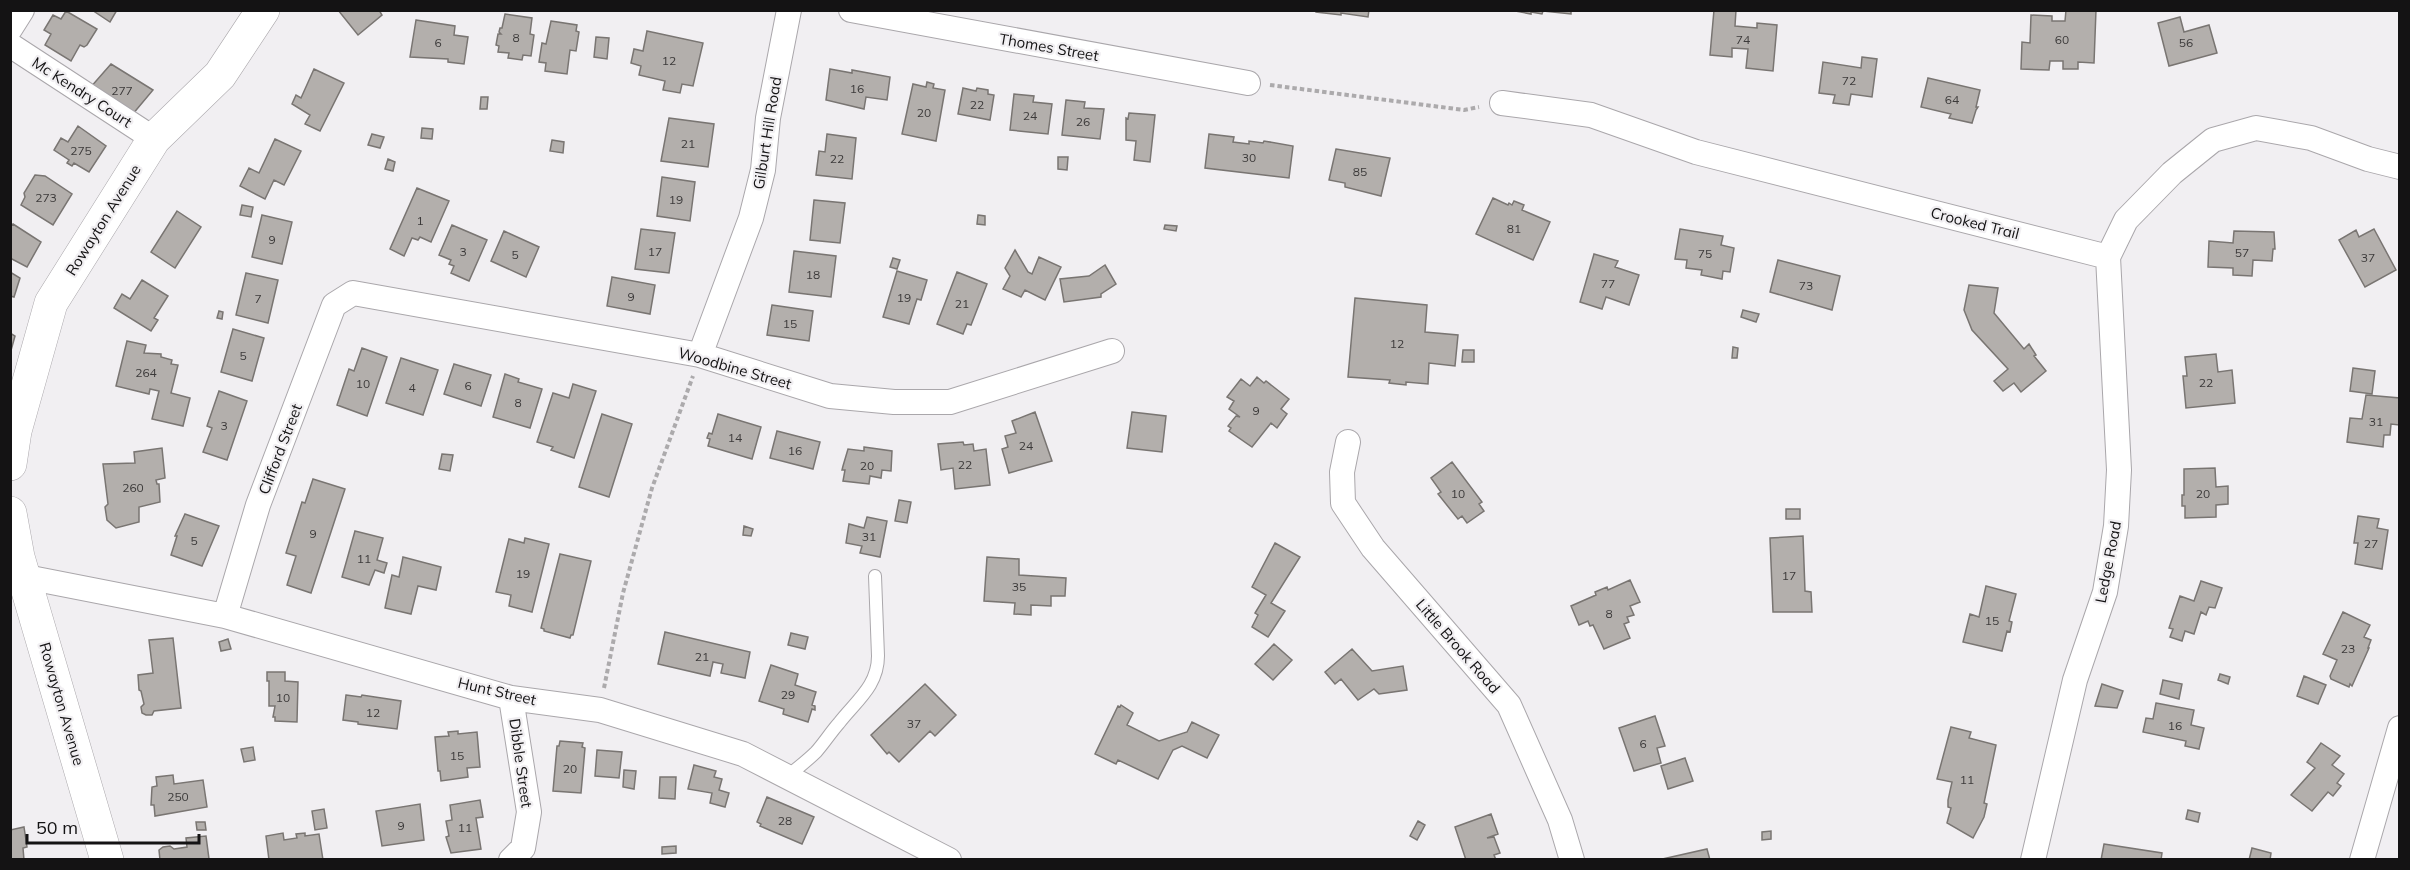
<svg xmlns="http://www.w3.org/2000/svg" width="2410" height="870" font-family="Mulish,sans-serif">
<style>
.building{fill:#b3afac;stroke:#797572;stroke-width:1.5}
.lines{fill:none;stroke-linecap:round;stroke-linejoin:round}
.lane-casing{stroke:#aaa7ab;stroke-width:14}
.street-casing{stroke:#aaa7ab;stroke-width:26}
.secondary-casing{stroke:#aaa7ab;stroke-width:34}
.path{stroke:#acaaac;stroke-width:4;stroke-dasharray:4.5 3;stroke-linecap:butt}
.lane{stroke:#fff;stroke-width:12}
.street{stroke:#fff;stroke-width:24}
.secondary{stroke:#fff;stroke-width:33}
.labels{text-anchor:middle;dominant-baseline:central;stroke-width:4.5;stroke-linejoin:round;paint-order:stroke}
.number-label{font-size:12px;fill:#3c3a3a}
.street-label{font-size:15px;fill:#141314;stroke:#f1eff2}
</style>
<rect width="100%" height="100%" fill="#f1eff2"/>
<path class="building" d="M92,10H117L110,22Z
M338,10H379L382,15L358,35Z
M1316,10H1369L1368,17L1341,13V15L1316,12Z
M1510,10H1571V14L1543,11L1542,14L1531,12V14Z
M1714,10H1736L1735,26L1757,28V23L1777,25L1773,71L1746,68L1748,49L1732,48V57L1710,55Z
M2066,10H2096L2094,63L2078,62V69H2063V61H2050L2049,70L2021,69L2022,42L2030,43L2031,15L2052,16V21H2065Z
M66,11L97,29L87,45L84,47L80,45L71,61L45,45L51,34L44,30L53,15L61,19Z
M505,14L532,18L530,34L534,35L531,56L523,55L522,60L508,58L509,53L498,52L499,46L496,45L498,34H501L499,32L500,28H502Z
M2180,17L2184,32L2209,25L2217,53L2169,66L2158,23Z
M416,20L455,26L454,35L468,37L464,64L448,62V59L410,57Z
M551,21L577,25L576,31L579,32L576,51L570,50L567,74L545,71L546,63L539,62L542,43L546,44Z
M647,31L703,43L693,86L682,84L680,93L663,90L665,81L639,75L641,66L631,63L634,49L643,51Z
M596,37L609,38L607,59L594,57Z
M1862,57L1877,59L1872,97L1851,94L1849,105L1833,103L1835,95L1819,93L1823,62L1861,68Z
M111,64L153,90L132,115L89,89Z
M314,69L344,83L320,131L305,124L310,115L292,104L296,95L301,98Z
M830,69L852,73V70L890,77L887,100L866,97L864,109L826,100Z
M1928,78L1980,90L1976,107H1978L1976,110L1972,123L1949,118L1951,114L1921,107Z
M927,82L934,84L933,88L945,90L936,141L902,134L913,84L926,87Z
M963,88L976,91L977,88L988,90V94L994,95L990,120L958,114Z
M1014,94L1034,96L1033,102L1052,104L1048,134L1010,130Z
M481,97H488L487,109H480Z
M1066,100L1085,102L1084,108L1104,109L1100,139L1062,135Z
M1129,113L1155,115L1150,162L1134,160L1136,141L1126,140V118L1128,119Z
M669,118L714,124L708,167L661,161Z
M78,126L106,146L89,172L74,163L72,166L67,163L69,160L54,150L61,138L68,142Z
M422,128L433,129L432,139L421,138Z
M372,134L384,137L380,148L368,145Z
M827,134L856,138L852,179L816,175L819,151L825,152Z
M1209,134L1234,137L1233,142L1249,144V141L1263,143L1264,141L1293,146L1289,178L1205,168Z
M275,139L301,151L284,185L274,180L265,199L240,186L249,168L259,173Z
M552,140L564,142L563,153L550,151Z
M1336,149L1390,158L1381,196L1345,187V183L1329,180Z
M1058,157H1068L1067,170L1058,169Z
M388,159L395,162L393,171L385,169Z
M35,175L45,176L72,194L53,225L21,205L25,197L24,193Z
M662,177L695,182L690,221L657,216Z
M417,188L449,201L431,242L420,237L418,240L412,238L404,256L390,249Z
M1493,198L1508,205L1509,203L1512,205L1514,201L1524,205L1522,210L1550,222L1533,260L1476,234Z
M814,200L845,203L840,243L810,240Z
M242,205L253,207L251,217L240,215Z
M177,211L201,227L175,268L151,252Z
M262,215L292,222L282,264L252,257Z
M978,215L985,216V225L977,224Z
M13,224L41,242L27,267L10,258V227Z
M452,225L487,240L469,281L451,273L454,266L449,264L451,260L439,255Z
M1165,225L1177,226L1176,231L1164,229Z
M641,229L675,233L669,273L635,269Z
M1680,229L1723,236L1721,245L1734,248L1730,272L1723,271L1722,279L1701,275L1702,270L1686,268L1687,260L1675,259Z
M2374,229L2396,270L2365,287L2339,240L2356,230L2359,237Z
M504,231L539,247L526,277L491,261Z
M2234,231L2274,232L2275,249H2273L2272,261L2253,260L2252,276L2233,275V268L2208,267L2209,241L2233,243Z
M1015,250L1028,272L1032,274L1039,257L1061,267L1045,300L1025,290L1021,297L1003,289L1010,276L1005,268Z
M794,251L836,256L831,297L789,292Z
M1594,254L1618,261L1615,267L1639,275L1629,305L1606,297L1602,309L1580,302Z
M893,258L900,260L897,269L890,267Z
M1778,260L1840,276L1832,310L1770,292Z
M1105,265L1116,284L1101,294V297L1064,302L1060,279L1089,276Z
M897,271L927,280L921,300L917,299L909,324L883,317Z
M10,272L20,278L14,297L10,296Z
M957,272L987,284L971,325L967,324L963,334L937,324Z
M246,273L278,280L268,323L236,315Z
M612,277L655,285L650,314L607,306Z
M142,280L168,296L154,318L158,320L151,331L114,308L122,294L130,299Z
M1969,285L1998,288L1994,313L2024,349L2029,344L2036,355L2034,356L2046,371L2021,392L2014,383L2003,391L1994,381L2008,369L1972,330L1964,310Z
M1355,298L1427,305L1425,332L1458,335L1455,366L1429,363L1428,384L1406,382V385L1389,383L1390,380L1348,377Z
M772,305L813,311L809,341L767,335Z
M1743,310L1759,314L1756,322L1741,317Z
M219,311L223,312L222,319L217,318Z
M233,329L264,338L252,381L221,372Z
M10,333L15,336L10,354Z
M127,341L146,345L144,353L161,354V357L172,360L171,364L178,365L171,393L190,398L183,426L152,419L159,391L150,389L149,394L116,386Z
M1733,347L1738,348L1737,358H1732Z
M362,348L387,357L367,416L337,405L349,369L354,371Z
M1463,350H1474V362H1462Z
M2216,354L2218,372L2232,370L2235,403L2186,408L2183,376H2187L2185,357Z
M401,358L438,370L423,415L386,403Z
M454,364L491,375L481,406L444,394Z
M2353,368L2375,371L2372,394L2350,391Z
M505,374L519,379L518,382L542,389L530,428L493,417Z
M1257,377L1264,383L1266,381L1289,399L1281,409L1287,414L1277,428L1271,423L1252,447L1229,431L1231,428L1228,426L1236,416L1240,417L1229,409L1234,401L1227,397L1241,379L1250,386Z
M573,384L596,391L574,458L551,450L553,447L537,442L553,393L569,398Z
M219,391L247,401L227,460L203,452L212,428L207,426Z
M2366,395L2400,398L2399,425L2391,424L2390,435H2384L2383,447L2347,442L2350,418L2362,419Z
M1035,412L1052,461L1009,473L1002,449L1008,447L1005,436L1016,433L1012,421Z
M1132,412L1166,416L1162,452L1127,448Z
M602,414L632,424L609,497L579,487Z
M718,414L761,427L752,459L708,446L710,439L707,438L709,433L712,434Z
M777,431L820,442L813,469L770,458Z
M963,442L964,445L973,444L974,451L986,449L990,485L955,489L953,468L941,470L938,444Z
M864,447L892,451L891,471L882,470L881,478L870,476L869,484L843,481L845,470H842L843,466L848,449L864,451Z
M162,448L165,478L156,480L157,484H159L160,502L139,507V522L116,528L107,520L105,507L108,504L103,464L135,463L134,452Z
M442,454L453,455L450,471L439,469Z
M1452,462L1482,502L1479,504L1484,511L1467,523L1462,516L1458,519L1438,494L1441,492L1431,478Z
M2215,468L2216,487L2228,486V504L2216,505V517L2185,518V506H2182V495H2184V469Z
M313,479L345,489L311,593L287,585L296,556L286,553L302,502L305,503Z
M899,500L911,502L907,523L895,521Z
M1786,509H1800V519H1786Z
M185,514L219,526L202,566L171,555L177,536H175Z
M2358,516L2379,519L2377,528L2388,530L2382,569L2355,564L2358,543H2354Z
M867,517L887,521L880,557L860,553L862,546L846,543L849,524L864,528Z
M744,526L753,529L751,536L743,535Z
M355,531L383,538L377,560L387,563L384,573L375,570L369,585L342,577Z
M1803,536L1805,591L1811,592L1812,612H1773L1770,538Z
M525,538L549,544L532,612L509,606L511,595L496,592L509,539L524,543Z
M1275,543L1300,557L1271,603L1285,611L1268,637L1252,627L1258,615L1255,613L1266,595L1252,587Z
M560,554L591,561L573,635H571L570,638L544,631V629L541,628Z
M403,557L441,567L436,590L418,586L411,614L385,608L392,575L399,577Z
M987,557L1019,559V575L1066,578L1065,596H1051V606L1031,605V615L1014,614L1015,603L984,601Z
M1630,580L1640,602L1630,606L1634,615L1627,617L1629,622L1624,624L1630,638L1604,649L1593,625L1590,626L1588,621L1579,625L1571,606L1596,595L1595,592L1607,587L1608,590Z
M2201,581L2222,588L2215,608L2209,607L2206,615L2201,612L2194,634L2185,631L2182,641L2170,637L2173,629L2169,628L2180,596L2194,601Z
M1986,586L2016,594L2009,621L2012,622L2010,632L2007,631L2002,651L1963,642L1970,614L1979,617Z
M2343,612L2370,625L2364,637L2371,640L2368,648H2369L2352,686L2350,684L2349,687L2331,679L2330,676L2337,660L2323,654Z
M665,632L750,652L745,678L721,673L723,664L713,662L710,676L658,664Z
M791,633L808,637L805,649L788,645Z
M173,638L181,708L154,711L152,715H146L142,713L141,707L144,704L141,691L139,690L138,675L153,673L149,640Z
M228,639L231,649L221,651L219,642Z
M1274,644L1292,660L1273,680L1255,664Z
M1352,649L1372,671L1403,666L1407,690L1379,694L1374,689L1358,700L1341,679L1335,684L1325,672Z
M771,665L798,674L795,685L816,692L812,705L815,706V710L812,709L808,722L783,714L784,709L759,701Z
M267,672H285V681L298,682L297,722L275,721V717H273L275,706H269V681H267Z
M2220,674L2230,677L2228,684L2218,680Z
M2304,676L2326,685L2318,704L2297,696Z
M2163,680L2182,684L2179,699L2160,694Z
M925,684L956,715L935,736L930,731L899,762L889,752L887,754L871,735Z
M2102,684L2123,691L2117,708L2095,706Z
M346,695L361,697L362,695L401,701L397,729L358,724V722L343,720Z
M2156,703L2194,710L2191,725L2204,728L2199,749L2185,746L2186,741L2143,732L2146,718L2153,719Z
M1121,705L1133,713L1127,725L1159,741L1187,732L1192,722L1219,735L1207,758L1182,746L1173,750L1158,779L1118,760L1116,764L1095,754L1118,706L1120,707Z
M1655,716L1665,746L1657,748L1661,763L1634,771L1619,728Z
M1951,727L1971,732L1969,738L1996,745L1984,803L1987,804L1984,817L1973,838L1947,823L1951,808L1948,807V800L1952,782L1937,779Z
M458,731V734L477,732L480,767L467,768L468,777L441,781L440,771H438L435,737L449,736L448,732Z
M560,741L583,743L582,747L585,748L581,793L553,791L557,746H559Z
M2321,743L2340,756L2332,765L2344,774L2337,783L2341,786L2333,796L2328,792L2312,811L2291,795L2315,768L2307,762Z
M253,747L255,760L244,762L241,749Z
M597,750L622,752L619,778L595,776Z
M1685,758L1693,781L1668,789L1661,766Z
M694,765L716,771L714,777L722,779L719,790L729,793L725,807L710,803L712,793L688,789Z
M624,770L636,771L634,789L623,787Z
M173,775L174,784L203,780L207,807L155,816L154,805H151L152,787L157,786L156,777Z
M660,777H676L675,799L659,798Z
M767,797L814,817L802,844L760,826L761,824L757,822Z
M480,800L483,817L476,818L481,849L451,853L446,837L449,836L446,821L452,820L450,805Z
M420,804L424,840L382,846L376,811Z
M324,809L327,828L315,830L312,811Z
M2188,810L2200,813L2198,822L2186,819Z
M1491,814L1498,834L1487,838L1494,837L1500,853L1494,855L1496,860H1466L1455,827Z
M1418,821L1425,825L1417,840L1410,836Z
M196,822H205L206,830H197Z
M24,827L27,847L23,848L24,860H10V830Z
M1771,831V839L1762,840V832Z
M283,833L284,840L297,838L296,834L305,833V836L319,834L323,860H269L266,836Z
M206,836L209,859L160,860L159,850L163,847L170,846L174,849L187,847L186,838Z
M2104,844L2162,853L2161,860H2101Z
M676,846V853L662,854V847Z
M2252,848L2271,853L2270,860H2249Z
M1707,849L1710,860H1658Z"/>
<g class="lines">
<g class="lane-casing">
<path id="lane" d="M787,777C796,769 807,761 816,752C824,743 831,732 839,723C856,701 878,686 878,656L875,576"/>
</g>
<g class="street-casing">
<path id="street" d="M851,10L1248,83
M10,29L22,10
M10,45L154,139
M1502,103L1591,115L1696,152L2108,257L2126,220L2172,173L2213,140L2256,128L2311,138L2368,159L2400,167
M700,355L751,218L763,170L768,118L789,10
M1348,442L1342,472L1343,503L1373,548L1509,705L1560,820L1572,860
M26,577L225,616L511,698L600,710L743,754L949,860
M225,616L258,505L334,305L353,293L700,355L830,396L894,402H950L1112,351
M511,860L523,848L529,812L511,698
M2033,860L2075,680L2105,592L2116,526L2119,470L2108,257
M2362,860L2400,728"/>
</g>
<g class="secondary-casing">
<path id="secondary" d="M10,464L15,431L51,303L154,139L220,75L263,10
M10,513L18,557L107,860"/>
</g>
<path class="path" d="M1270,85L1464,110L1479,107
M604,688L623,593L652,488L693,376"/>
<use href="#lane" class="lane"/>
<use href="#street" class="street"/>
<use href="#secondary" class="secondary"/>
</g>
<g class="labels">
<g class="number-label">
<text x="516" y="37">8</text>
<text x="1743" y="39">74</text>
<text x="2062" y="39">60</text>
<text x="438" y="42">6</text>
<text x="2186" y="42">56</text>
<text x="669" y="60">12</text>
<text x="1849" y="80">72</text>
<text x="857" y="88">16</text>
<text x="122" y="90">277</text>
<text x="1952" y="99">64</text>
<text x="977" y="104">22</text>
<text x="924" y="112">20</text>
<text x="1030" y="115">24</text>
<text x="1083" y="121">26</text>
<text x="688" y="143">21</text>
<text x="81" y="150">275</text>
<text x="1249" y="157">30</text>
<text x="837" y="158">22</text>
<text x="1360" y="171">85</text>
<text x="46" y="197">273</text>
<text x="676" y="199">19</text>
<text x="420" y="220">1</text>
<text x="1514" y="228">81</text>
<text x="272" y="239">9</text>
<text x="463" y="251">3</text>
<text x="655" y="251">17</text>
<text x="2242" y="252">57</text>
<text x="1705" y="253">75</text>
<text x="515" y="254">5</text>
<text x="2368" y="257">37</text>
<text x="813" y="274">18</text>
<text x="1608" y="283">77</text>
<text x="1806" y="285">73</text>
<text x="631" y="296">9</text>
<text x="904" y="297">19</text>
<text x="258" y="298">7</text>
<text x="962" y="303">21</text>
<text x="790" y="323">15</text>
<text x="1397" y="343">12</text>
<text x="243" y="355">5</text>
<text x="146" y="372">264</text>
<text x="2206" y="382">22</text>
<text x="363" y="383">10</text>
<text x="468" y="385">6</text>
<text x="412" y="387">4</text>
<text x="518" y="402">8</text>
<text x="1256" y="410">9</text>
<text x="2376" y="421">31</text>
<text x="224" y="425">3</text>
<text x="735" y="437">14</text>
<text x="1026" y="445">24</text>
<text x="795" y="450">16</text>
<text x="965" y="464">22</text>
<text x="867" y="465">20</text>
<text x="133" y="487">260</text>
<text x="1458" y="493">10</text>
<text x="2203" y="493">20</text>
<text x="313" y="533">9</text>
<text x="869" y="536">31</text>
<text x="194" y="540">5</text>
<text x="2371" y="543">27</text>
<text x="364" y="558">11</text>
<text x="523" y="573">19</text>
<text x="1789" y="575">17</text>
<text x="1019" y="586">35</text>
<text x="1609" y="613">8</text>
<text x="1992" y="620">15</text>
<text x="2348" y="648">23</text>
<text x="702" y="656">21</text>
<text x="788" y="694">29</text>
<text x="283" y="697">10</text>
<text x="373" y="712">12</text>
<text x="914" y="723">37</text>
<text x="2175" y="725">16</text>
<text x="1643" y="743">6</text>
<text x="457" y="755">15</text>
<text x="570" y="768">20</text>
<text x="1967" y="779">11</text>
<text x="178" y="796">250</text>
<text x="785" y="820">28</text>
<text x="401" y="825">9</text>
<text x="465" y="827">11</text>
</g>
<g class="street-label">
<text transform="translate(1049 47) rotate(10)">Thomes Street</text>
<text transform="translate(82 92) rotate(33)">Mc Kendry Court</text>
<text transform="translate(767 133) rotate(-81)">Gilburt Hill Road</text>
<text transform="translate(103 220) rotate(-58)">Rowayton Avenue</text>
<text transform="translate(1975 223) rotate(14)">Crooked Trail</text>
<text transform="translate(735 368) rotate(16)">Woodbine Street</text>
<text transform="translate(280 449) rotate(-69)">Clifford Street</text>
<text transform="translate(2108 562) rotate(-79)">Ledge Road</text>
<text transform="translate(1458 646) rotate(49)">Little Brook Road</text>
<text transform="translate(497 691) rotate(13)">Hunt Street</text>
<text transform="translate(62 704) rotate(74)">Rowayton Avenue</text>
<text transform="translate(521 763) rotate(82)">Dibble Street</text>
</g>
</g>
<rect width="2410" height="870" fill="none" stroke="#141314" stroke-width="24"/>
<path d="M27 834v9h172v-9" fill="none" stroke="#141314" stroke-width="3"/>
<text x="36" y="834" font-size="18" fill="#141314" stroke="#f1eff2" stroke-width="4.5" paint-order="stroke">50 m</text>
</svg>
